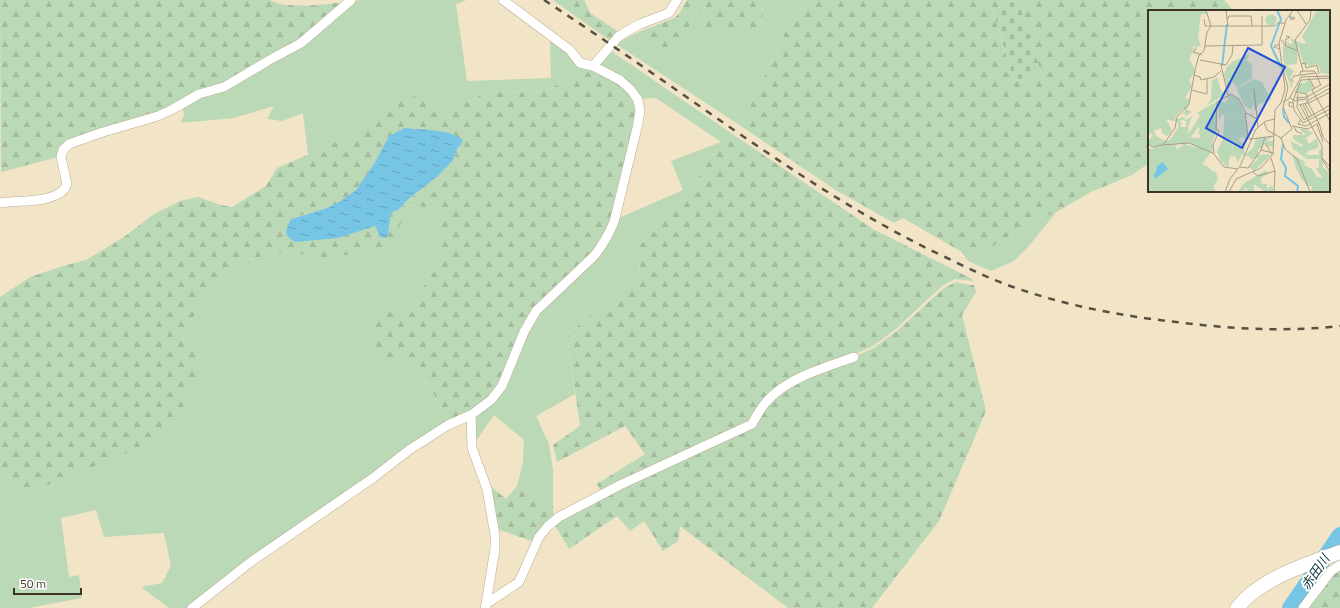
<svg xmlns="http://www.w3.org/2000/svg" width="1340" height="608" font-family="'Titillium Web','Noto Sans JP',sans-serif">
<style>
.grass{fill:#bbd9b6}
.forest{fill:url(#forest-firs);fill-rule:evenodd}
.cemetery{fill:url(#cemetery-stones)}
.water{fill:url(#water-ripples)}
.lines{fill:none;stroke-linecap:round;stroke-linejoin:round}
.river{stroke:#77c5e5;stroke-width:16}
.minor-casing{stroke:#baad91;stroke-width:10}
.primary-casing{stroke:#baad91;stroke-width:15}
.minor{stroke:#fff;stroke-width:9}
.primary{stroke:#fff;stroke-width:14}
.rail{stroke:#585143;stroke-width:2.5;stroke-dasharray:7 7;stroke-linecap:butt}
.labels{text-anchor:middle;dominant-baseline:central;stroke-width:4;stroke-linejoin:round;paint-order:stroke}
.water-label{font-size:13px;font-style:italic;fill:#0b313e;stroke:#fff}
.inset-river{fill:none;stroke:#77c5e5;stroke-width:2}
.inset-road{fill:none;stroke:#a89e88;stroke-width:1}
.view{fill:#1d4ed8;fill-opacity:0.15;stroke:#1d4ed8;stroke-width:2}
.inset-edge{fill:none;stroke:#3a3429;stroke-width:2}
</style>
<defs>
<pattern id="forest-firs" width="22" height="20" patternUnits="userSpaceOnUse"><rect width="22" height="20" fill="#bbd9b6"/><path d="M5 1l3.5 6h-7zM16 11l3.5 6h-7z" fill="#a2bb9c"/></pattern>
<pattern id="cemetery-stones" width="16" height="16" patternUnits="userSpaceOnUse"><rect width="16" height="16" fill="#bbd9b6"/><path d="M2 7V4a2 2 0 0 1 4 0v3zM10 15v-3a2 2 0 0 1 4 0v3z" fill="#a2bb9c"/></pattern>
<pattern id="water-ripples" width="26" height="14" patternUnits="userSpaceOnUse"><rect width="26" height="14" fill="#77c5e5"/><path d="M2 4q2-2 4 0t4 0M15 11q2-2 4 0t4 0" fill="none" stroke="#63a1ba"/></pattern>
</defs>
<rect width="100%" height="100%" fill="#f1e4c7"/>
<path class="grass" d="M358,0H465V1L456,4L467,81L551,78L550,39L591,69L564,80L548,91L486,92L448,112L426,97L367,119L358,133L308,155L303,113L282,121L267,119L274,106L234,118L181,123L184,115L183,107Z
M701,0H710L705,3L703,16L707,27C734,33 742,25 763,12L762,0H808V3L791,20L741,126L616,44L634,34L657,52L688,29Z
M611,51L728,131L692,187L638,248L640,274L567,335L575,394L536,416L549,444L553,470V506L517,486L523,463L524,440L494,415L473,445V418L536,317L619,218L683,190L671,161L721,142L656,98L641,99L600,65Z
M409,205L435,208L440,238L436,269L408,307L378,312L366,322L377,350L390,359L411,361L434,395L450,422L188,608H169L141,587L162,583L171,566L164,533L104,537L96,510L61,518L69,577L79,575L82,598L29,608H0V474L21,496L147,445L184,343L183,335L208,292L227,269L240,262L285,252L331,258L390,246Z
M1057,211L1028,247L1014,261L991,271L968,261L1031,223Z"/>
<path class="forest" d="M0,0H270C288,10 325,4 345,2L300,41L231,81L172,107L72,140L58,157L1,172Z
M553,0H584L590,13L619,32L609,40Z
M687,0H701L688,29L679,42L657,52L634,34L674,18L679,14Z
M710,0H762L763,12L760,30L755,33L744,34L737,28L720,30L707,28L703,16L705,3Z
M808,0H1017L992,8L1014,81L1041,73L1019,0H1224L1234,11H1149V163L1132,175L1091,192L1058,211L1031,223L968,261L962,252L903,218L894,223L834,189L741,126L791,20L808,3Z
M591,69C609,78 633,88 635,110L628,154L612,223L600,247L533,310L497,389L490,400L450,422L434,395L411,361L390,359L377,350L366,322L378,312L408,307L436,269L440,238L435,208L409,205L391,246L331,258L285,252L240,262L227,269L208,292L183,335L184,343L196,352L199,364L197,378L182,409L170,427L147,445L21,496L0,474V297L30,277L63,266L86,260L124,237L154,214L180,201L198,197L221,205L232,207L266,186L277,168L358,133L367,119L391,105L420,94L426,97L448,112L486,92L548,91L564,80ZM389,136L461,145L458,147L453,160L398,210L391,213L388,235L380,237L375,226L291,219C307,212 325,211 341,202C363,189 378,158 389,136Z
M728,131L873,229L972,279L973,281L955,279L942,286L896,329L873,346L798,378L752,420L601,491L597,484L645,454L625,426L557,462L553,445L580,426L567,335L640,274L638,248L692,187Z
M956,282L970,285H974L976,292L962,315L986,411L939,521L872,608H788L680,526L678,541L663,551L644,521L630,531L617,516L569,549L554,524L645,476L754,426L759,414L783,389L874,348L897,331L944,288Z
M487,483L506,499L517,486L553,506L554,519L534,542L497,529Z
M1340,560V608H1302L1337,561Z"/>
<path class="cemetery" d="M1019,0L1041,73L1014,81L992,7Z"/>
<path class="water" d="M405,128C421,130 451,129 463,140L461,145L458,147L453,160L440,174L409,199L398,210L391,213L388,235L386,238L380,237L375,226L338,238L296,242C283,237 285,230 291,219L327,208L341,201L356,190L374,164L389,136Z"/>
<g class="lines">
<path class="river" d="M1290,608L1340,535"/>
<g class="minor-casing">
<path id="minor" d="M593,66L619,36L640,24L669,13L677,0
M0,203C17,200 61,204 67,184L61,157L63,150L69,144L103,132L158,116L173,109L199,94L224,87L273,58L301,43L351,0
M471,415L472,448L487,489L495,535V549L486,604
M192,608L252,561L373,478L409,450L448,425L471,415L491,400L502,386L524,332L536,311L594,256C603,245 609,234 614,222L637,128L640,111L638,100L631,90L620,80L593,66L580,63L570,50L503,0
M485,608L486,604L519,582L539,537L548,526L559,517L620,485L752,424C757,415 761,407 768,400C789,377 825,368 854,357
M1303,608L1331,571L1340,565"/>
</g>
<g class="primary-casing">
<path id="primary" d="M1237,608C1261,578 1305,565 1340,552"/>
</g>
<use href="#minor" class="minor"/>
<use href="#primary" class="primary"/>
<path class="rail" d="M544,0C607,41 669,85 731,128C801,176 870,222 947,258C970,269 992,280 1016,288C1068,306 1122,316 1176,322C1231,329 1285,332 1340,326"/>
</g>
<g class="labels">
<g class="water-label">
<text transform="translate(1315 572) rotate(-56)">赤田川</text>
</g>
</g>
<g transform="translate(1148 10)">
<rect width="182" height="182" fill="#f1e4c7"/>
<path d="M117.5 10a5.5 5.5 0 1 1 11 0a5.5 5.5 0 1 1-11 0ZM81,85L77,105L74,104L71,112L70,90L77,93L80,88L77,87ZM84,99L88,101L89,107L97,105L100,127L97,129L95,126L91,129V131L96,133L97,144L94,145L85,141L84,118L81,113ZM51,123L62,125L61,130L50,134V129L46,128H53ZM29,134L28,140L36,134L50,138L56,156H59L64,161L68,162L70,169L66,175L67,182H0V138L5,139V137Z" fill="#bbd9b6"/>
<path d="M0,0H58L60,4H53L51,19L54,21H51L50,28L53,35L48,38L45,35L46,42L51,45L44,43L41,49L46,57V63L41,71L44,76L37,88L42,89L39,100L44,102L38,106L34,103L37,102L36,98L27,107L28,110L35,107L38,109L31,111L34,113L32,117H38V111H35L45,106L41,113L40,124L52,106L49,103L69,91V120L64,133L66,138L56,152L48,145L50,138L41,133L3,136L0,132L5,125L0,122ZM18,109L30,112V118L22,130L17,131L8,126L6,121L13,118L14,123L19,126L24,121ZM50,117L52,119L48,128L51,123L62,125L61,130L51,131V135L50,129L43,127ZM169,0H182L181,64L173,63L170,53L162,56L155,53L150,35L149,54L137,55L135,49V35L140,36L138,30L142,34L145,33L142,28L156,34L158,33L154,27ZM101,44L99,51L104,54V69L89,78L83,70L80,69L84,74L80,81L76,64L79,57L84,52ZM134,53L146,61L142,68L145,76L143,77ZM69,67L74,83H79L59,95L63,89L64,71ZM106,69L114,72L123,89L111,94L105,105H102L107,102L105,94L103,100L96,95L89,79ZM82,84L91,90L97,105L89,107L88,101H83L85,103L81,113L89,124L88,133L84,134L85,141L94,145L89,153L88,147L82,146L80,158L72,150L69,141L75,129L77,96ZM154,118L165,123L158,128L161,134L168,129L170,131V138L160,141L158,145H171V140L174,139L175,157L182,163L181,182L163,181L164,176H160L154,170L148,158L144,144L157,152L156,155L164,159L169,167L175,168L168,159L171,157V149H159L145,139L143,131L154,137L155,135L145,129V125H158L152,120ZM124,127L119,131H126L125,136L121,137L117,133L113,139H110V145L124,144L106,161L101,157L111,148L102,149V147L97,146L98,144L105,138L108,129ZM36,144V150L29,161L33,172L29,173L36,182L17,166L11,168L27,182H26L7,169L20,159L18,164L22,169L25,153L23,170L26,173L29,156ZM41,148L43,149L36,162L37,174L40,178L45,159L41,157L45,152L46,155L48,149L50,151L43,182H39L33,168ZM56,152L55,158L60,159L52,168V173H55L59,164L63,161L54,182H50L51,168ZM118,160L120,164L113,168L114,174H119V179L124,175L126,182H117L106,174V182L100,181L97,177L96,182H90L95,174Z" fill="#bbd9b6" fill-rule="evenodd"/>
<path d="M161,69L166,79L159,83L147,82L151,73H157Z" fill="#bbd9b6"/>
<path d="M15,152L20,159L7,169L6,164L8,163L9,156Z" fill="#77c5e5"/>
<path class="inset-river" d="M129,0L133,9L123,36L133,57M74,56L79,14M135,98L136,107L141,113M135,134L133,149L138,158L137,166L150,176L149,182"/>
<path class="inset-road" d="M58,0L63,16M78,0L80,16M149,0L158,14M142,5V7L143,10L147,8L142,7M56,9L57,16H62M80,9L81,6H103L104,16M63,16H127L130,13H137M133,30L138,36L150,41M131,35H127L126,37L132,39M138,35L137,30L142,27L138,26M57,36L114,35V6M48,38L46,42L54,45M52,50L78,55L84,45L85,36M153,54L157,53L158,58L169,55L171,64M73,55L80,85M155,61L147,30L162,10L163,0M155,61H166L168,63M168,63L173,76M46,65L52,67L53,70L66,67L73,61M153,65L168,63M161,68L167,79M182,68L153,70L145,91L146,100L155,113L182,99M146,72L143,70L146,66L153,65L152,62L155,61M172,75L164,80L182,111M106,79L110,117M43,80L59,84V69M147,82L159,84V91L171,113L175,127L182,135M150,84L149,97L156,110L182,95M142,87L146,91L158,89M148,88L159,87L182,74M159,91L182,78M135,92L141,89L153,67L182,66M157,94L164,106M151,95L163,92L182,82M152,95L174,136V148L182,157M155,95L161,107M145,97L141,96V92L145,93M98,103L109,109M152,110L150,114L158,116L182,103M116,112L119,120L133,128M169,114L175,132M144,116L160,119L171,113M146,116L148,121L154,124M133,128L144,119L135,97L140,78L135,59M133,128L137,139L149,149L162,182M103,129L126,126M0,133L4,137L15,135L27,118L29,107L41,94L47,60L51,45L56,41L59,22L63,16M117,133L124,144M15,135L41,133L65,143L76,157L90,159M113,140L117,127M66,143L65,135L71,121L68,119L69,92L83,84L91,89L97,101L100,126L103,130M123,148L127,161L126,182M174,149L182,162M92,157L100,158L113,140L125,143M105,162L110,166L127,161M77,182L82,169L92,156L108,119L118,111L127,109M81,182L88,169L113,158L125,144L127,100L133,93L137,79L131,33L138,10L145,0"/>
<path class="view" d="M100,38L137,57L94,138L58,118Z"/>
<rect width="182" height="182" class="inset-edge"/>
</g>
<path d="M14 588v6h67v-6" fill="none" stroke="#3a3429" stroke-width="2"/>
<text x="20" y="588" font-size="12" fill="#3a3429" stroke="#ffffff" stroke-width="3" paint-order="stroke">50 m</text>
</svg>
